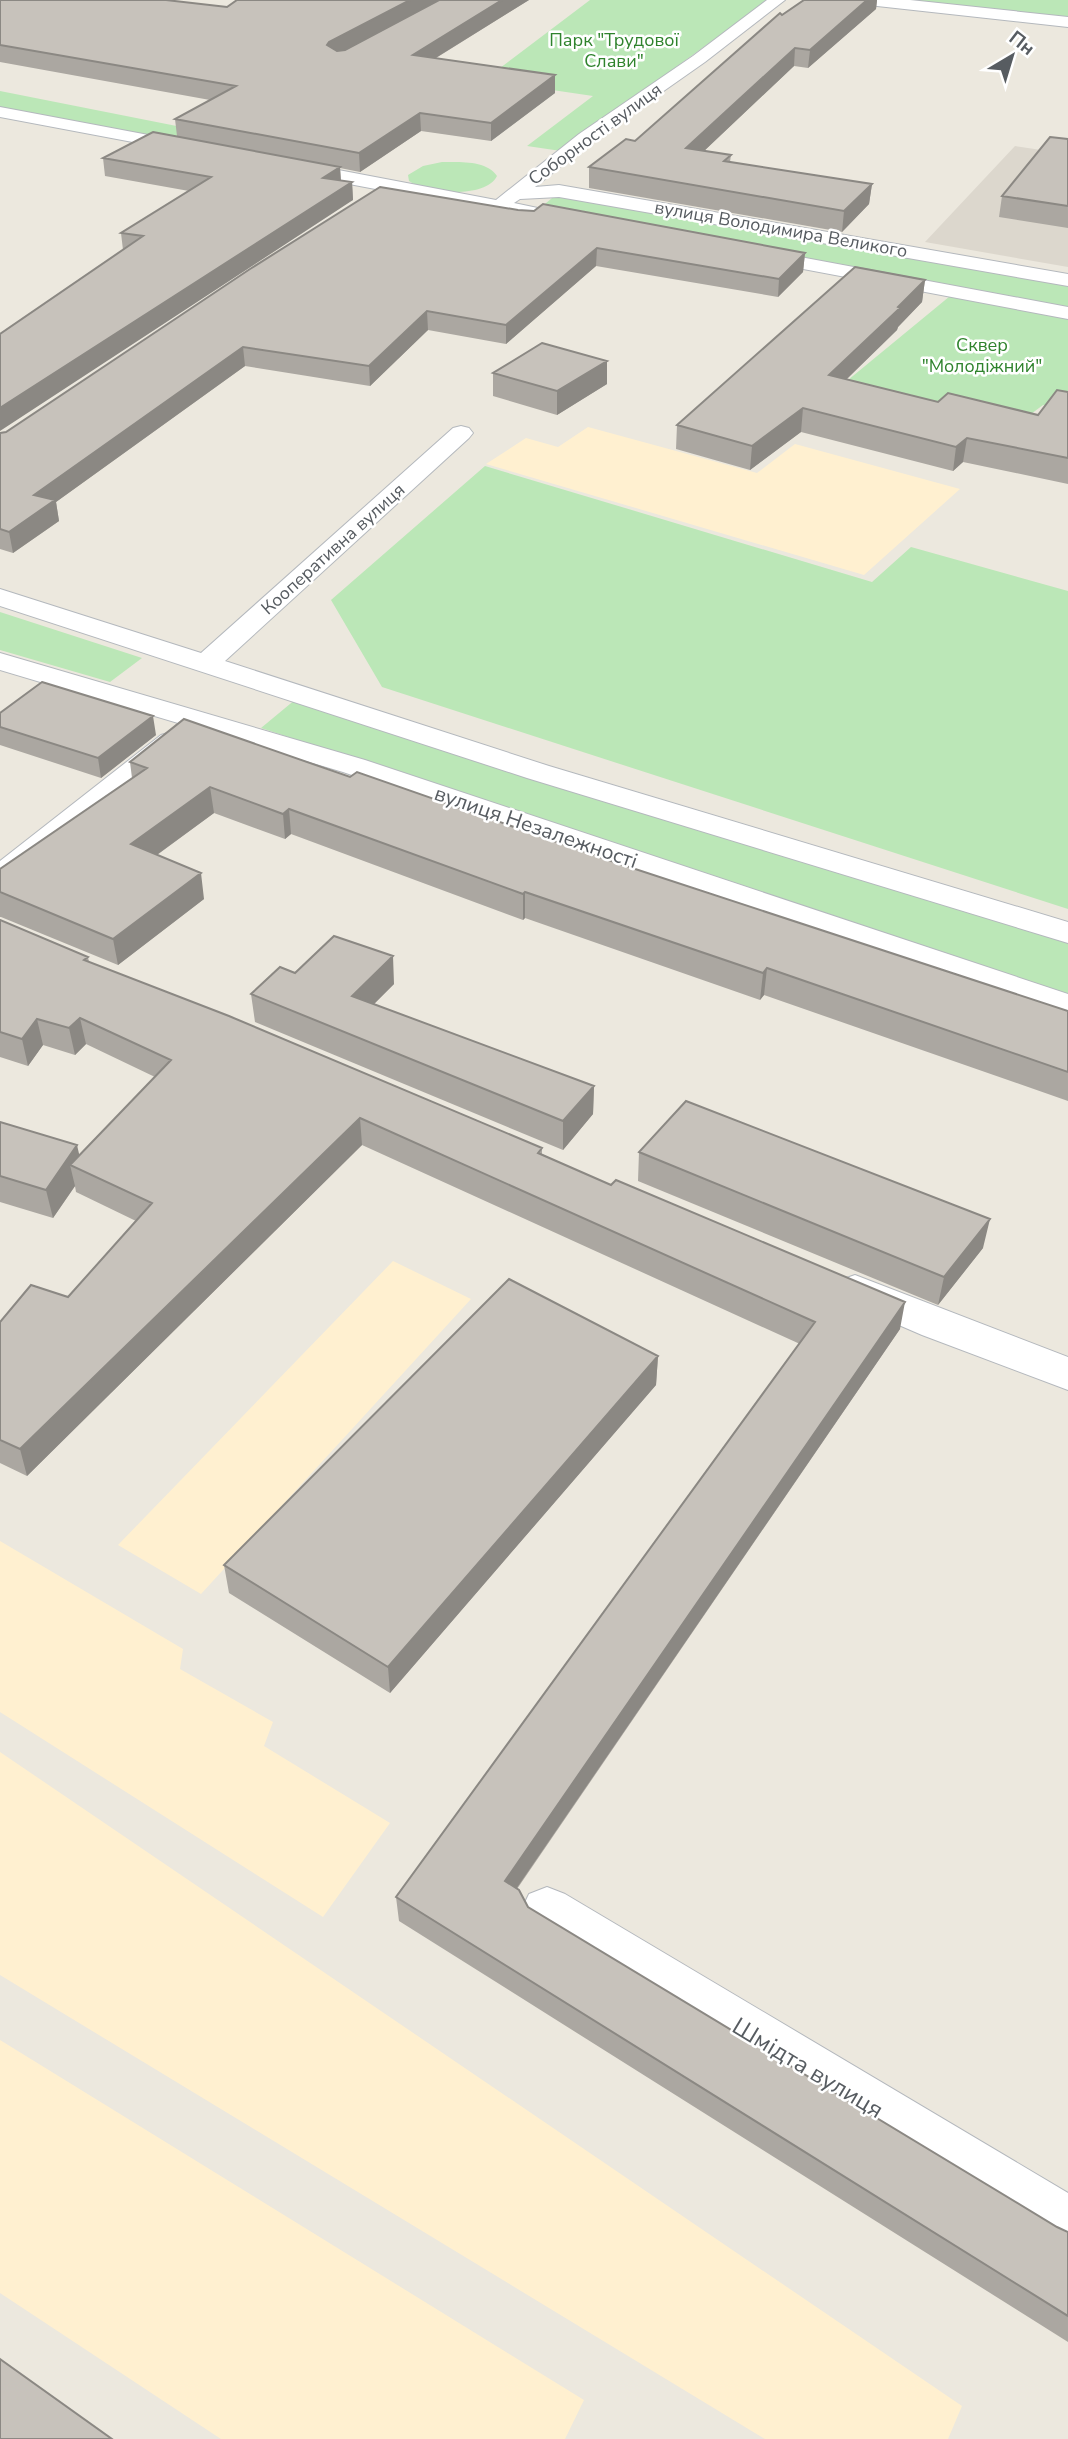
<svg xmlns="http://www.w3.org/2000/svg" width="1068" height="2439" font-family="'Nunito Sans',sans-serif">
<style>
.commercial{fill:#fff0d0}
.education{fill:#dcd7cd}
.green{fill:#bbe7b7}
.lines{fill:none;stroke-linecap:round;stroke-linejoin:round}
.minor-casing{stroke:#b4b8bd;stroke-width:2}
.minor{fill:#fff;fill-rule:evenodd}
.wall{fill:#aba7a1}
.shaded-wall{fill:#8b8883}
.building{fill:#c7c2bb;stroke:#8b8883;stroke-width:2}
.labels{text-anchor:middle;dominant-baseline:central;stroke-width:5;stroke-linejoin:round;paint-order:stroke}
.far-park-label{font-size:18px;fill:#2f832d;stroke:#fff}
.far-street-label{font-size:18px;fill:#575c61;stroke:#fff}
.street-label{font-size:21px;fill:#575c61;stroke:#fff}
.near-street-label{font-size:24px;fill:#575c61;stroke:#fff}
</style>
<rect width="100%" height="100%" fill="#ece8de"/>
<path class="commercial" d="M588,427L757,473L795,444L960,489L864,575L486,464L526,438L558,447Z
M393,1261L471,1299L201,1594L118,1545Z
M0,1541L183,1649L180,1669L273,1722L264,1746L390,1823L323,1917L0,1712Z
M0,1752L962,2406L948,2439H765L0,1975Z
M0,2040L584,2400L565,2439H221L0,2293Z"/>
<path class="education" d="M1015,146L1068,154V267L925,242Z"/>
<path class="green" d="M590,0H768L561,151L527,146L593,96L484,80Z
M904,0H1068V20Z
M0,91L257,142L250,154L0,108Z
M442,162C459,162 487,160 497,176C486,199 426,194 409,181L408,175L423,166Z
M558,193L1068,285V410L1043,405L1015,426L831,394L961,287L539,209Z
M485,466L872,582L911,547L1068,591V909L382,687L331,600Z
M0,612L142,658L110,682L0,650Z
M296,699L1068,943V994L261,728Z"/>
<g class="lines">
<g class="minor-casing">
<path id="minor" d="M767,0H785L705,62L591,142L535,187L559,185L1068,274V286L559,197L520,199L514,203L552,211L555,215L545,221L291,173L282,167L291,161L496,200L579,134L693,56Z
M860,0H910L1068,17V27L868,5Z
M0,107L191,143L200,148L191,153L0,117Z
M752,248L1068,307V319L745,258L742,254L745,250Z
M461,426L469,428L473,433L469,438L225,661L549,766L1068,922V943L527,778L0,606V589L201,653L453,428Z
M0,653L365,760L1068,994V1017L343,772L0,670Z
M171,732L181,735L186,741L181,747L11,884L0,887V861L161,735Z
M855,1275L1068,1357V1390L922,1335L841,1300L835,1290L841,1280Z
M547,1887L565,1894L1068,2193V2254L1048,2245L529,1928L521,1911L529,1894Z"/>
</g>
<use href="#minor" class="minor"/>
</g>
<path class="wall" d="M0,0L227,7L237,0H529L436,58L555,75V93L491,141L421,131L360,172L340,168L341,181L352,182L353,200L15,325L123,250L121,233L189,191L105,176L103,158L177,136L175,119L210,100L0,62Z
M804,0H877L876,9L808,68L794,66L704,151L731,155L730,162L872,184L869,204L842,232L589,188V167L635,141L782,15Z
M1068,139V228L999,217L1002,196Z
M518,210L805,253L803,272L778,297L596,266L506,344L428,330L370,386L245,366L56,502L59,521L13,553L0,549V433L6,432Z
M925,280L922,302L898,327L897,330L846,380L938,402L1038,415L1068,392V484L963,462L953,471L801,432L750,470L676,449L677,425Z
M493,373L607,384L557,415L493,396Z
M0,713L156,735L101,778L0,745Z
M130,762L350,777L620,864L1068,1011V1101L764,995L760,1000L525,918L523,920L291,834L285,839L214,813L157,855L204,899L118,965L1,917H0V869L132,778Z
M0,920L88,957L89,962L542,1148V1154L900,1329L517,1889L528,1907L1057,2227L1068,2232V2342L399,1921L396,1897L800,1344L362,1145L27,1476L0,1463V1322L68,1297L136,1221L76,1192L75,1186L53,1218L0,1202V1122L79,1155L155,1077L86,1044L75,1055L43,1045L28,1066L0,1057Z
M295,973L394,984L374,1004L594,1086L593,1114L563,1150L255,1022L251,994Z
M639,1152L983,1248L938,1305L638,1181Z
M658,1356L656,1385L390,1693L229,1593L224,1565Z"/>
<path class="shaded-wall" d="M410,0H443L330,60L327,45L329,42Z
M502,0H529L413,72V55Z
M867,0H877L876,9L808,68L810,50Z
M795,48L794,66L685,169L686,148Z
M555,75V93L491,141V123Z
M420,113L421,131L360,172L359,153Z
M340,167L341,184L323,178Z
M352,182L353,200L0,431V408Z
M872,184L869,204L842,232L844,211Z
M597,248L596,266L506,344V325Z
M805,253L803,272L778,297L779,279Z
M925,280L922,302L898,327L897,330L826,399L829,375Z
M427,311L428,330L370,386L369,366Z
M243,347L245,366L56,502L59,521L13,553L9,532L34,495Z
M607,361V384L557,415V391Z
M803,408L801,432L750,470L752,446Z
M967,438L963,462L953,471L956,447Z
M153,716L156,735L101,778L98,758Z
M210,787L214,813L136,870L131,844Z
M289,809L291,834L285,839L283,814Z
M201,873L204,899L118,965L113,939Z
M525,892V918L523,920V894Z
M393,956L394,984L354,1024L352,996Z
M767,968L764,995L760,1000L763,973Z
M80,1018L86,1044L75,1055L69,1028Z
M37,1019L43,1045L28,1066L22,1039Z
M594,1086L593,1114L563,1150V1121Z
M360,1118L362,1145L27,1476L20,1449Z
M77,1145L83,1171L70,1165L75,1186L53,1218L46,1190Z
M990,1219L983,1248L938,1305L944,1277Z
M905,1302L900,1329L505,1905V1881Z
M658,1356L656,1385L390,1693L388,1667Z"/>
<path class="building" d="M0,0H166L227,7L237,0H410L329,42L327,45L337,51L345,50L439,0H502L413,55L555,75L491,123L420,113L359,153L175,119L236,86L0,45Z
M804,0H867L810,50L795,48L686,148L731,155L724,161L872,184L844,211L589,167L626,139L635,141L780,13L782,15Z
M153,132L340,167L323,178L352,182L0,408V334L143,236L121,233L211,177L103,158Z
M1050,137L1068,139V206L1002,196Z
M380,187L518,210L534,211L543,204L805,253L779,279L597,248L506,325L427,311L369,366L243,347L34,495L55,500L9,532L0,529V433L6,432L250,269Z
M855,267L925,280L898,307L900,308L829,375L938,402L948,393L1038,415L1057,390L1068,392V458L967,438L956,447L803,408L752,446L677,425Z
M542,343L607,361L557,391L493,373Z
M42,682L153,716L98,758L0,727V713Z
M184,719L350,777L357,772L620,864L1068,1011V1072L767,968L763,973L525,892L523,894L289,809L283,814L210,787L131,844L201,873L113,939L0,892V869L147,768L130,762Z
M0,920L88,957L84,960L229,1016L542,1148L538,1153L611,1185L616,1180L905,1302L505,1881L519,1890L528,1907L1057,2227L1068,2232V2316L396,1897L815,1322L360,1118L20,1449L0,1440V1322L31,1285L68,1297L152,1203L70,1165L171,1060L80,1018L69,1028L37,1019L22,1039L0,1032Z
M334,936L393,956L352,996L594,1086L563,1121L251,994L280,967L295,973Z
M686,1101L990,1219L944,1277L639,1152Z
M0,1122L77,1145L46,1190L0,1176Z
M509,1279L658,1356L388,1667L224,1565Z
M0,2359L112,2439H0Z"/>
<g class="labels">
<g class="far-park-label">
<text x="614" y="40">Парк "Трудової<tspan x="614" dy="21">Слави"</tspan></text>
<text x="982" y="345">Сквер<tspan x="982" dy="21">"Молодіжний"</tspan></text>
</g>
<g class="far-street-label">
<text transform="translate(595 134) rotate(-36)">Соборності вулиця</text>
<text transform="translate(781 229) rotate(10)">вулиця Володимира Великого</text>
<text transform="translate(333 549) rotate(-42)">Кооперативна вулиця</text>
</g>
<g class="street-label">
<text transform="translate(536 827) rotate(19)">вулиця Незалежності</text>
</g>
<g class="near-street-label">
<text transform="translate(808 2068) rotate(31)">Шмідта вулиця</text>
</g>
</g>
<g transform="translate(1012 56) rotate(38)" stroke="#ffffff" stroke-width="5" paint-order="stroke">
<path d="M0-5L12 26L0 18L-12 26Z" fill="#575c61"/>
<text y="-10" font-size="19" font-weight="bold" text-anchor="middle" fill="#575c61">Пн</text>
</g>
</svg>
